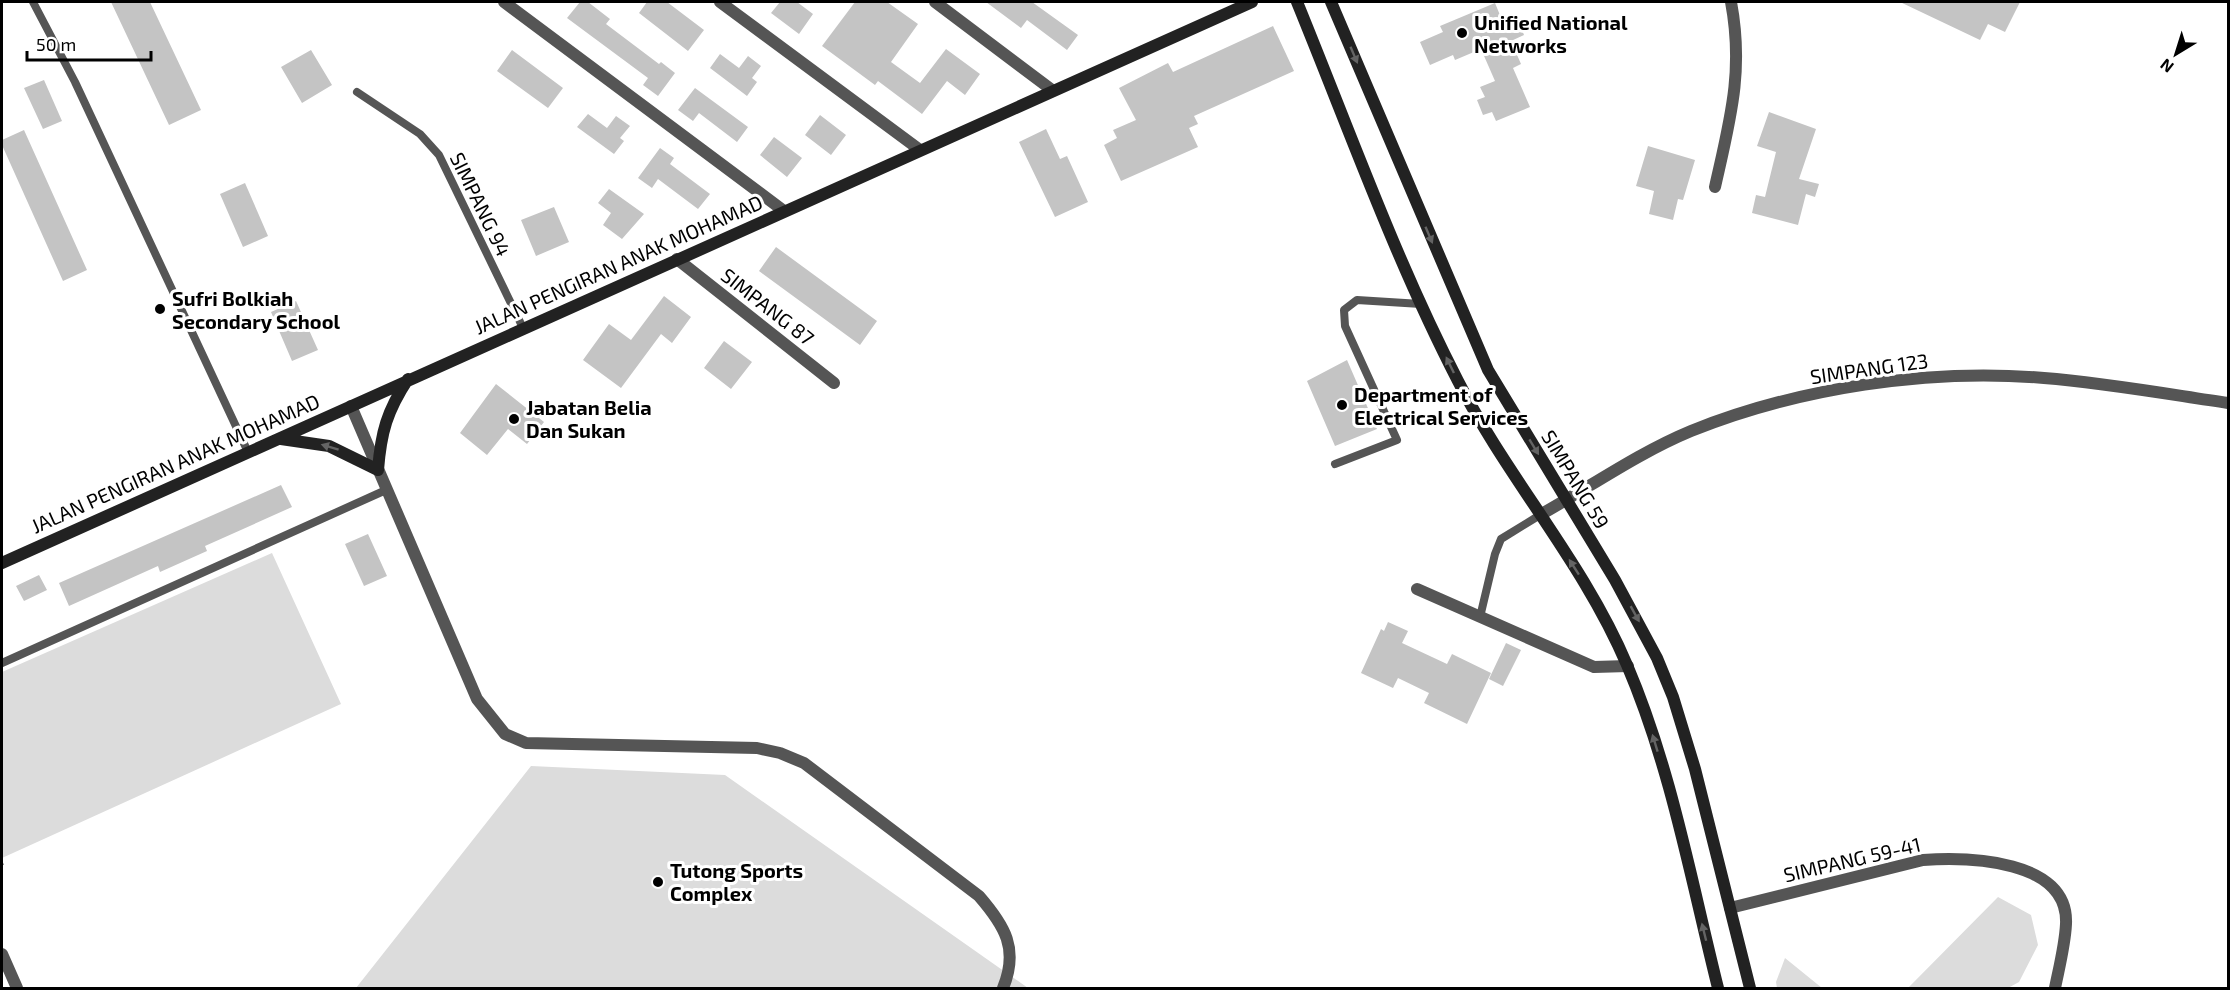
<svg xmlns="http://www.w3.org/2000/svg" width="2230" height="990" font-family="'Exo 2',sans-serif">
<style>
.green{fill:#dcdcdc}
.building{fill:#c4c4c4}
.lines{fill:none;stroke-linecap:round;stroke-linejoin:round}
.path{stroke:#777;stroke-width:3;stroke-dasharray:1.5 3;stroke-linecap:butt}
.lane{stroke:#555;stroke-width:8}
.street{stroke:#555;stroke-width:12}
.secondary{stroke:#222;stroke-width:12}
.oneway{fill:#646464}
.poi-dot{fill:#000;stroke:#fff;stroke-width:2}
.labels{text-anchor:middle;dominant-baseline:central;stroke-width:6;stroke-linejoin:round;paint-order:stroke}
.poi-label{font-size:20px;font-weight:bold;fill:#000;stroke:#fff;text-anchor:start}
.street-label{font-size:20px;fill:#000;stroke:#fff}
</style>
<rect width="100%" height="100%" fill="#fff"/>
<path class="green" d="M272,553L341,704L2,858V672Z
M531,766L725,775L1028,988H356Z
M1998,897L2031,915L2038,945L2019,982L2008,988H1908Z
M1785,958L1822,988H1777L1776,982Z"/>
<path class="building" d="M111,2H150L201,110L169,125Z
M580,2H588L610,19L606,24L659,64L661,62L675,73L658,96L643,85L648,78L567,18Z
M647,2H667L704,30L688,51L639,13Z
M780,2H797L813,14L799,34L771,13Z
M855,2H887L918,24L891,62L920,83L946,49L980,74L965,95L947,81L922,114L878,81L875,85L822,46Z
M986,2H1032L1078,35L1067,50L1027,20L1021,28Z
M1900,2H2020L2005,32L1988,24L1980,40Z
M1495,3L1502,20L1516,14L1524,35L1511,41L1521,64L1513,68L1530,107L1496,121L1492,112L1483,115L1477,100L1485,97L1480,87L1495,81L1481,49L1455,60L1453,55L1430,65L1420,42L1443,32L1440,26Z
M1273,26L1294,71L1194,116L1198,124L1189,128L1198,147L1121,181L1104,145L1117,138L1113,130L1136,120L1119,88L1168,63L1173,72Z
M311,50L332,85L302,103L281,67Z
M512,50L563,88L548,108L497,71Z
M720,54L739,68L748,56L761,66L752,78L757,82L747,96L710,68Z
M44,80L62,121L43,129L24,88Z
M695,88L748,127L737,142L699,113L693,121L678,110Z
M1769,112L1816,129L1799,179L1819,184L1815,197L1806,194L1798,225L1752,213L1756,195L1765,197L1776,152L1757,146Z
M588,114L607,128L616,116L630,126L620,138L624,141L614,154L577,127Z
M820,115L846,135L831,155L805,135Z
M1046,129L1060,159L1067,156L1088,202L1055,217L1019,142Z
M24,130L87,270L63,281L2,145V140Z
M774,137L802,158L787,177L760,155Z
M1648,146L1695,160L1683,200L1678,199L1673,220L1649,214L1654,191L1636,186Z
M660,148L674,158L670,164L710,194L698,209L658,179L652,188L638,178Z
M245,183L268,236L243,247L220,194Z
M609,189L644,214L622,239L603,225L611,213L598,203Z
M554,207L569,242L536,256L521,220Z
M776,247L877,321L860,345L759,271Z
M664,296L691,317L672,343L661,334L621,388L583,360L609,324L631,340Z
M296,301L318,350L292,361L271,312Z
M724,341L752,362L731,389L704,368Z
M1347,360L1377,429L1335,446L1307,381Z
M496,384L544,422L527,444L508,429L487,455L460,433Z
M281,485L292,507L205,546L207,551L160,572L158,566L69,606L59,583Z
M368,534L387,576L364,586L345,544Z
M39,575L47,590L24,601L16,586Z
M1388,622L1408,631L1402,643L1447,664L1452,654L1491,673L1467,724L1424,703L1429,693L1398,678L1393,688L1361,673L1381,629L1384,631Z
M1506,643L1521,650L1503,686L1489,679Z"/>
<g class="lines">
<path class="path" d="M2,864L4,863"/>
<path class="lane" d="M33,2L75,82L248,452
M357,92L420,134L439,155L523,328
M1335,464L1397,440L1345,326L1344,310L1357,300L1421,304
M1480,617L1495,554L1501,539L1540,515
M2,663L386,490"/>
<path class="street" d="M504,2L784,211
M720,2L920,150
M935,2L1052,90
M1715,187C1730,120 1744,71 1731,2
M677,259L834,383
M351,406L477,699L505,734L526,743L757,748L780,753L804,763L979,896C1005,926 1019,949 1003,988
M1540,515C1590,487 1638,453 1691,431C1798,388 1929,368 2044,378C2106,383 2167,394 2228,403
M1417,589L1594,667L1628,666
M1730,908L1923,860C1968,857 2069,859 2066,924C2065,945 2059,968 2055,988
M2,954L17,988"/>
<path class="secondary" d="M1297,2C1349,129 1395,259 1458,381C1508,479 1584,563 1627,665C1671,768 1691,880 1718,988
M1331,2L1488,370L1615,580L1657,658L1673,697L1695,769L1750,988
M281,439L329,446L378,470C381,432 387,411 408,379
M2,563L1252,2"/>
</g>
<defs><path id="oneway-solid" d="M-6-.8H1V-3.2L6.5 0L1 3.2V.8H-6Z" transform="scale(1.5)"/></defs>
<g class="oneway">
<use href="#oneway-solid" transform="translate(1354 55) rotate(67)"/>
<use href="#oneway-solid" transform="translate(1429 235) rotate(67)"/>
<use href="#oneway-solid" transform="translate(1450 365) rotate(-116)"/>
<use href="#oneway-solid" transform="translate(330 447) rotate(-163)"/>
<use href="#oneway-solid" transform="translate(1534 447) rotate(59)"/>
<use href="#oneway-solid" transform="translate(1574 567) rotate(-123)"/>
<use href="#oneway-solid" transform="translate(1635 614) rotate(61)"/>
<use href="#oneway-solid" transform="translate(1655 743) rotate(-107)"/>
<use href="#oneway-solid" transform="translate(1704 932) rotate(-104)"/>
</g>
<g class="poi-dot">
<circle cx="1462" cy="33" r="6"/>
<circle cx="160" cy="309" r="6"/>
<circle cx="1342" cy="405" r="6"/>
<circle cx="514" cy="419" r="6"/>
<circle cx="658" cy="882" r="6"/>
</g>
<g class="labels">
<g class="poi-label">
<text x="1474" y="22">Unified National<tspan x="1474" dy="23">Networks</tspan></text>
<text x="172" y="298">Sufri Bolkiah<tspan x="172" dy="23">Secondary School</tspan></text>
<text x="1354" y="394">Department of<tspan x="1354" dy="23">Electrical Services</tspan></text>
<text x="526" y="407">Jabatan Belia<tspan x="526" dy="23">Dan Sukan</tspan></text>
<text x="670" y="870">Tutong Sports<tspan x="670" dy="23">Complex</tspan></text>
</g>
<g class="street-label">
<text transform="translate(481 204) rotate(64)">SIMPANG 94</text>
<text transform="translate(618 264) rotate(-24)">JALAN PENGIRAN ANAK MOHAMAD</text>
<text transform="translate(768 306) rotate(38)">SIMPANG 87</text>
<text transform="translate(1869 368) rotate(-8)">SIMPANG 123</text>
<text transform="translate(175 463) rotate(-24)">JALAN PENGIRAN ANAK MOHAMAD</text>
<text transform="translate(1576 479) rotate(59)">SIMPANG 59</text>
<text transform="translate(1852 859) rotate(-13)">SIMPANG 59-41</text>
</g>
</g>
<rect width="2230" height="990" fill="none" stroke="#000000" stroke-width="6"/>
<g transform="translate(2176 54) rotate(218)" stroke="#ffffff" stroke-width="4.5" paint-order="stroke">
<path d="M0-4.5L10 22L0 15L-10 22Z" fill="#000000"/>
<text y="-9" font-size="16" font-weight="bold" text-anchor="middle" fill="#000000">N</text>
</g>
<path d="M27 51v9h124v-9" fill="none" stroke="#000000" stroke-width="3"/>
<text x="36" y="51" font-size="18" fill="#000000" stroke="#ffffff" stroke-width="4.5" paint-order="stroke">50 m</text>
</svg>
